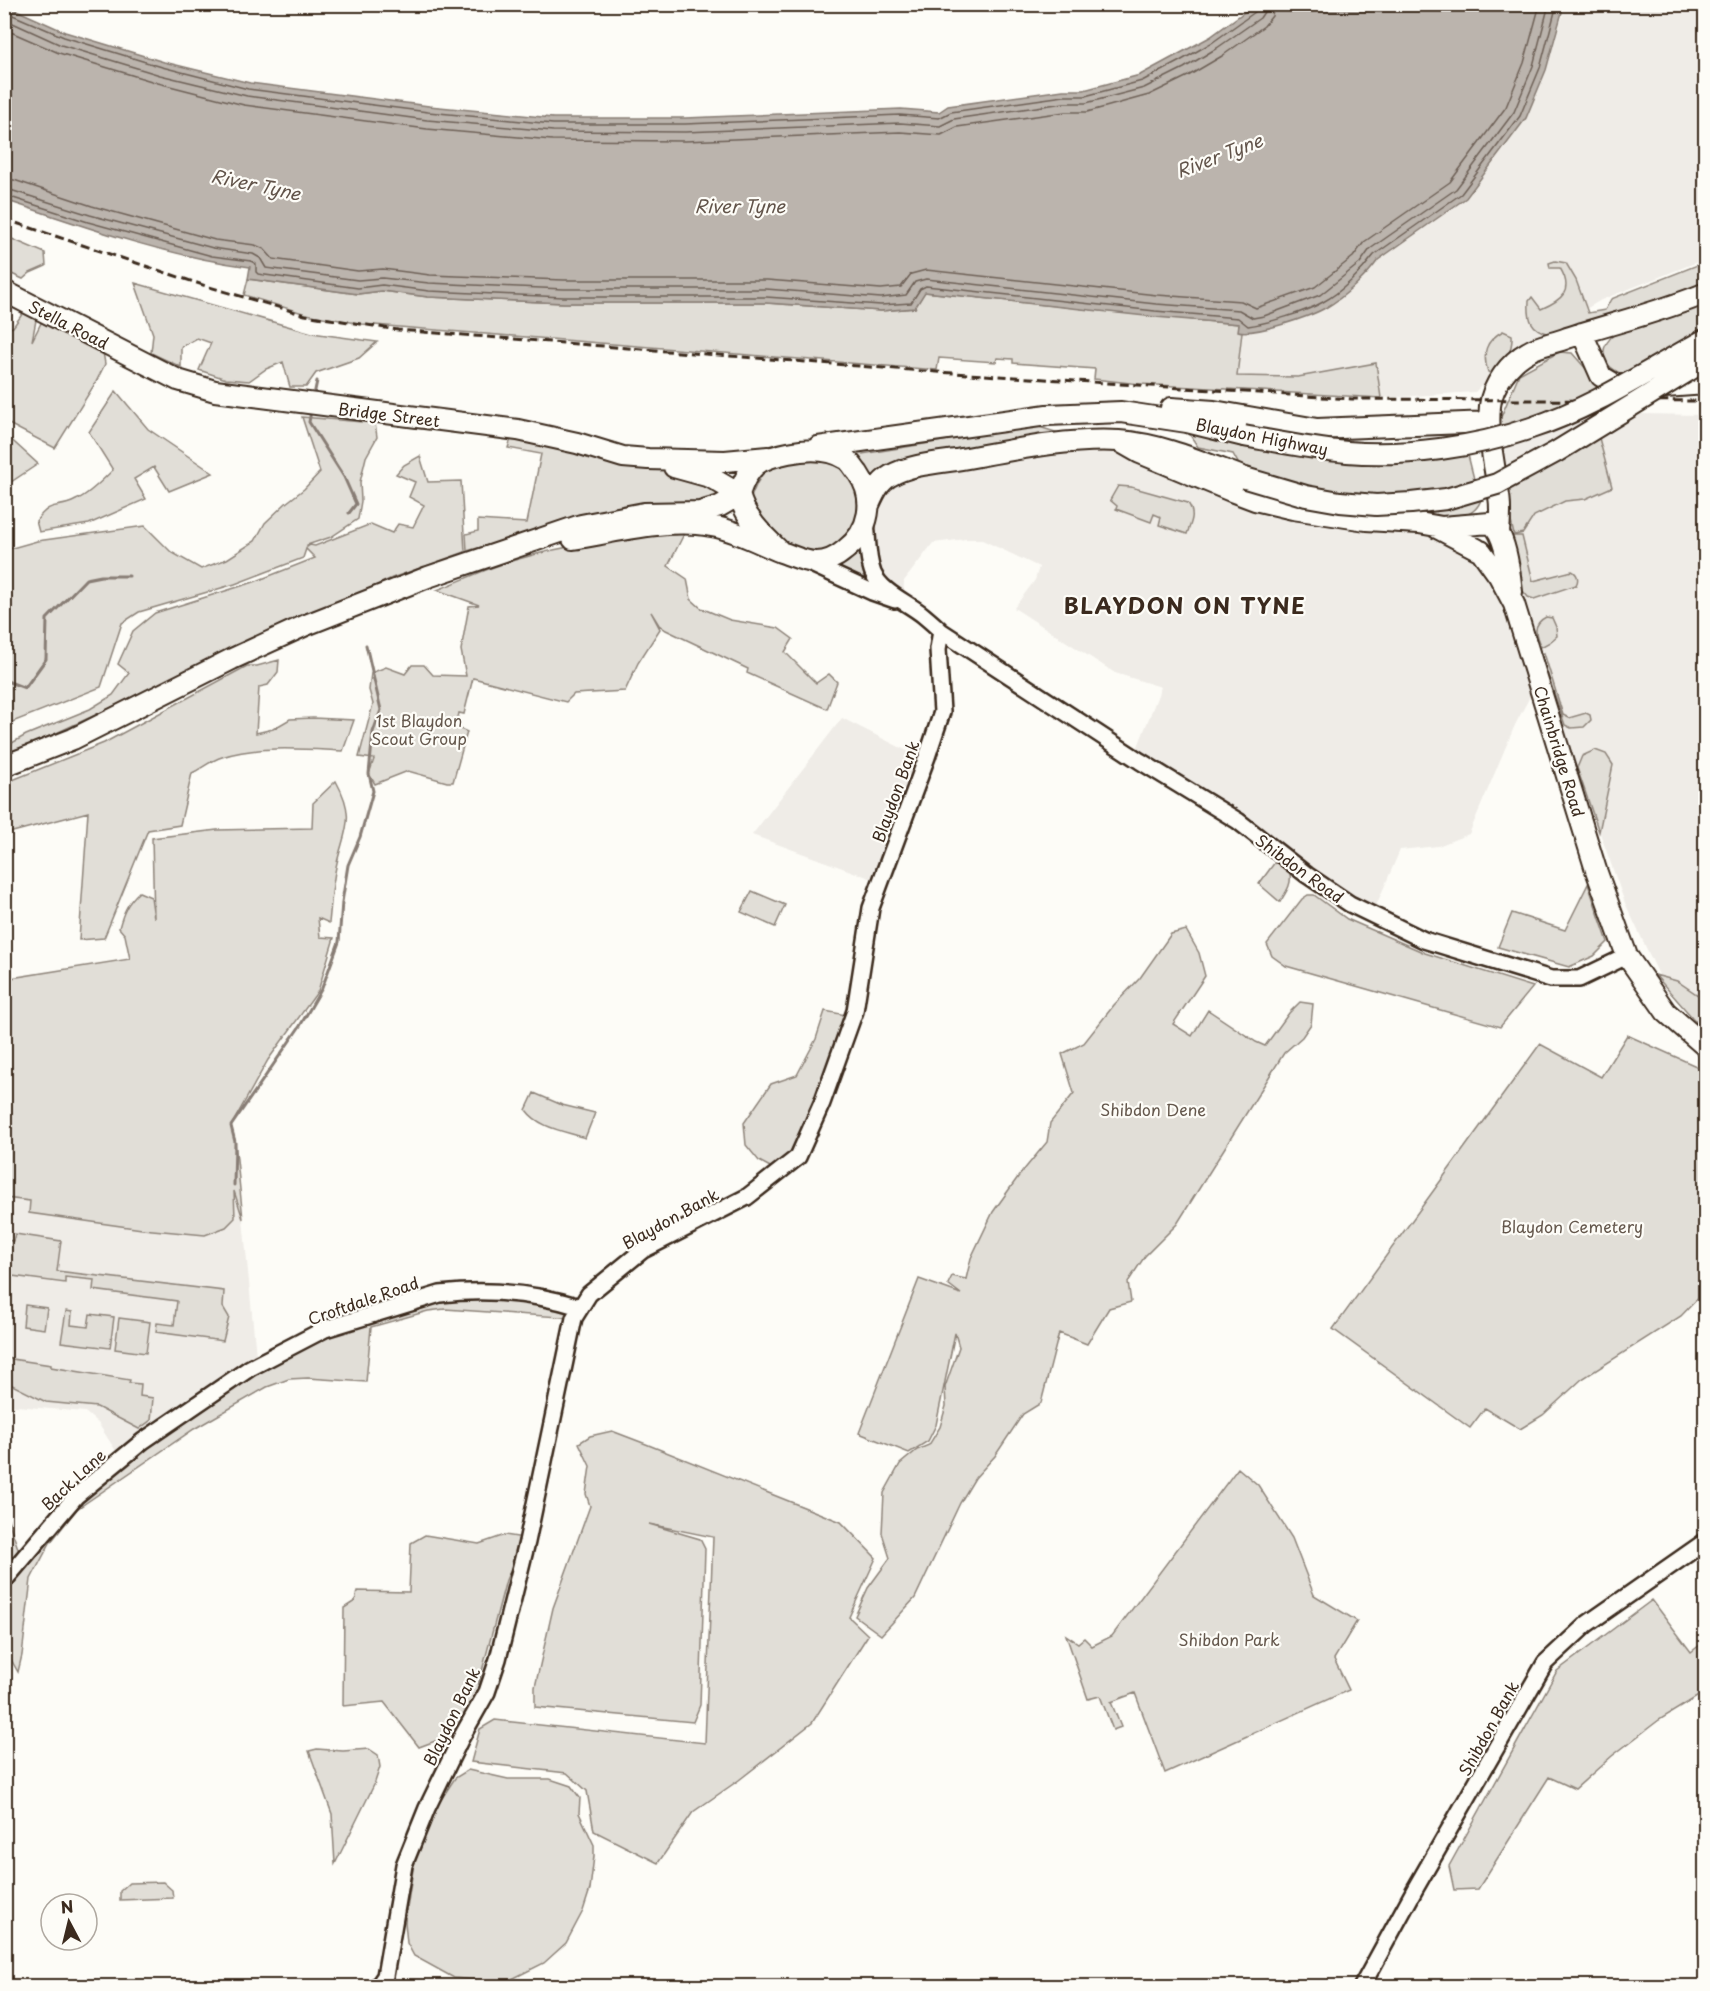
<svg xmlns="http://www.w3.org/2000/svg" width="1710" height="1991" font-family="'Playpen Sans',sans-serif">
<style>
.built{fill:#efece7}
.green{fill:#e1ded7;stroke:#8e847a;stroke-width:1.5}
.water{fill:#bbb4ad;stroke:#887d74;stroke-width:1.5}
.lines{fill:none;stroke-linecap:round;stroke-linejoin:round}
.shore{stroke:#6e6157;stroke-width:1.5}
.stream{stroke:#887d74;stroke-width:3}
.minor-casing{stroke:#3b2a1e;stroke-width:20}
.major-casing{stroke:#3b2a1e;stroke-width:24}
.minor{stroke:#fdfcf7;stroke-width:15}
.major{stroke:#fdfcf7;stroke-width:20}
.rail{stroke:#3b2a1e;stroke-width:3;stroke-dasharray:9 4.5;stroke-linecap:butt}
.major-bridge-casing{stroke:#3b2a1e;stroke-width:24;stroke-linecap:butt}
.major-bridge{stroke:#fdfcf7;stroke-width:20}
.labels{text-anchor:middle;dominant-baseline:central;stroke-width:4.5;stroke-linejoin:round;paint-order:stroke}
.street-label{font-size:16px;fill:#3b2a1e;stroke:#fdfcf7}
.park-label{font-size:16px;fill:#64574c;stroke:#fdfcf7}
.water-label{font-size:18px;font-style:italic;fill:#615349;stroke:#fdfcf7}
.district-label{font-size:22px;font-weight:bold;letter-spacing:1.5px;fill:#3b2a1e;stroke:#fdfcf7}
</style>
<rect width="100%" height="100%" fill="#fdfcf7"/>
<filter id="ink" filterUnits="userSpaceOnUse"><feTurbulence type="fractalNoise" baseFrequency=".0167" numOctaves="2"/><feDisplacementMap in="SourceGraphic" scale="12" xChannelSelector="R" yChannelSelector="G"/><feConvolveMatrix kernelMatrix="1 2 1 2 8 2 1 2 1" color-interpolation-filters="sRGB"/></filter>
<g filter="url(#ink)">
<path class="built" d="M1566,5H1705V259L1601,300L1520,348L1475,392L1381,398L1376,363L1298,377L1237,376L1243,333L1267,329L1378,260L1526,118L1546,70Z
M1638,414L1705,415V1003L1660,977L1625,903L1528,631L1503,489L1500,431Z
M1119,441L1419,523L1483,553L1538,681L1515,725L1469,834L1438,846L1400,850L1373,913L1134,757L1161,687L1115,673L1014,608L1035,580L1039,567L980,539H966L933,543L904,581L903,603L879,583L869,505L889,476Z
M842,718L923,759L878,881L752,835Z
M5,1010L228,1076L233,1187L243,1219L256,1356L259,1363L121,1459L98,1423L85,1412L5,1405Z"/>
<path class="green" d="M5,236L45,253L46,266L30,273L23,279L5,271Z
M1555,261L1566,263L1576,280L1588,313L1605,310L1611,299L1705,262V282L1647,306L1549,334C1530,329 1528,319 1529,301L1532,297L1541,309C1562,300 1574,291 1560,268H1550L1549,263Z
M248,279L358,294L382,291L428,297L564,303H766L881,311L915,308L924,292C1029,303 1134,315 1239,324L1242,332L1237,376L1298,377L1376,363L1381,398L1140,384L1094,379L1095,369L1013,363V359L997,358L996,362L939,358L937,370L362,324L306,314L244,295Z
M135,283L312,333L377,342L359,358L316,373L306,387H290L283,362L266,369L249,381L226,379L199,370L211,343L197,338L181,347V367L151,353L153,334Z
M1705,303V329L1622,374C1599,364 1598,347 1617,332Z
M23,313L37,315L32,341L43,319L103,352L105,364L96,382L55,448L5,422V329L13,327Z
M1503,331L1512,335C1513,352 1504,362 1494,375L1488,372C1482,353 1485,341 1503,331Z
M1559,352L1572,353L1602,387L1544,416L1499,430L1501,417L1519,374Z
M116,391L148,429L213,473L169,491L154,467L134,479L146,499L89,524L39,532L36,521C53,498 56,511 76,500C90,494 102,480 113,470L89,432Z
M302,417L375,423L377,437L366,457L360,482L361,501L358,519L331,537L307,545V547L310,545L315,546L371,524L392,533L398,524L413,527L424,505L409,497L415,482L396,474L404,465L420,456L428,482L461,481L465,552L392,578L26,747L5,754V747L26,735L90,709L113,695L129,673L118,664L133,631L155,613L254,582L315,558L306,549L303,558L235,584L139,612L122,623L101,687L5,725V550L37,541L145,526L171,552L201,569L227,559L255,541L265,523L286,503L304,489L320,472Z
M1036,426L1068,436L889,465L872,477L856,455Z
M1191,429L1229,439L1467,451L1475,483C1429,494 1379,501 1332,493C1302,488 1271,478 1242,470L1233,454L1198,447L1190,435Z
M514,430L650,461L740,494L724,508L553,527L467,551L466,534L478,531V520L527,523L541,454L508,448Z
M5,434L38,464L5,486H4Z
M1599,438L1612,487L1585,499L1565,501L1534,516L1523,533L1514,535L1504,490L1550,467Z
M809,457C820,460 832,462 841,468C864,482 859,516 850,537L823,555L785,545L754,512L751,497L757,483L767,467Z
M1118,486L1131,487L1188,503C1196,515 1191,522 1187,534L1159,525L1161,517L1154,514L1151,522L1116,509L1117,506L1110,500Z
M1482,497C1473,528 1435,515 1412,510Z
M684,534L668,566L687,579L691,599L701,608L730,620L778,628L793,639L785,652L816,683L829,674L837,682L827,709L747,673L748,669L666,630L659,625L651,612L660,629L638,663L625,691L574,694L566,702L473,678L464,714L459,713L456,727L467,732L453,782H447L408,771L375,784L369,774L374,759L359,757L373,704L369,690L371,673L386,667L405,674L412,665H424L433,675L466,676L461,650L469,606L479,605L437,590C463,580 489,567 515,560C569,544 627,536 684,534Z
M1512,536H1522L1533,581L1572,571C1578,574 1579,580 1576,585L1534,599L1528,597L1523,591Z
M862,549V566L865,580L833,567Z
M1546,617L1552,618L1556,627L1557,636L1550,642L1541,647C1535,635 1532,624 1546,617Z
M1544,653L1563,715L1569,718L1586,713L1590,715L1591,720L1584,727L1571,728L1565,725L1541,655Z
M279,660L278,672L268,685L259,687L256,733L273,729L290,719L313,718L354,720L343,751C303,749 261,745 222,757C212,760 202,768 192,773L180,825L148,830L104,938L79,940L88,812L5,834V783L104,743L247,666H257Z
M1595,750L1606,754L1613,765L1599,832L1577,768L1582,756Z
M336,781C357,819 344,830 336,867C332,885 331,905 329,923L318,918L320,937L334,938L318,991L268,1060L231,1126L235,1140L243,1219L234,1191L235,1218L226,1227L205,1235L142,1229L29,1213L30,1201L5,1198V979L130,959L125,935L119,928C123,913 127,903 139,892L151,897L154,918L152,838L217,830L312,828L313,803Z
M1275,862L1290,873C1292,885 1286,892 1280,902L1259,884Z
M1588,884L1608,942L1594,956L1569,967L1498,947L1512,913L1565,930Z
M752,891L785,905L775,927L741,912Z
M1308,895H1314L1347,919L1425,953L1533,987L1500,1027L1286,966L1272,956L1267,944L1302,899Z
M1186,930L1199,953L1205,976L1173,1024L1192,1036L1208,1010L1256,1042L1265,1046L1289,1013L1300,1002L1313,1004L1311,1024L1302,1037L1284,1053L1177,1224L1145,1256L1128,1282L1131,1302L1109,1308L1087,1344L1059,1333L1041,1403L1023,1414L995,1456L975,1478L960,1503L915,1598L881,1635L855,1616L868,1588L890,1558L882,1533L884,1493L900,1464L917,1450L929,1445L940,1427L946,1406L945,1387L959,1347L955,1333L936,1425L928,1441L909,1453L859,1433L919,1279L961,1294L948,1284L952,1276L966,1279L971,1258L993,1212L1018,1177L1047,1142L1050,1123L1074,1093L1062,1054L1084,1043L1114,1005L1140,978L1171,934Z
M1655,975L1677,981L1705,1000V1032Z
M825,1011L846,1015L824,1082L803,1128L789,1154L772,1168L759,1161L746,1145L744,1123L771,1084L797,1075L816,1039Z
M1627,1035L1705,1070V1291L1681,1316L1582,1379L1543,1415L1520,1429L1485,1408L1470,1428L1333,1329L1540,1044L1601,1077Z
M534,1093L562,1105L595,1113L585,1138C564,1131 539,1128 526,1110Z
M15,1234L61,1241L57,1271L224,1291L223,1307L229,1317L223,1341L156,1332L157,1323L174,1325L177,1301L93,1290L94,1280L65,1277V1283L5,1275V1240L13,1241Z
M441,1292L563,1302L574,1318L445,1309L428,1311L371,1327L366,1382L308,1378L289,1379L267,1387L194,1429L77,1509L50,1543L31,1579L22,1655L18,1672L9,1656L7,1580L4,1581V1508L22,1560L46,1530L143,1441L316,1333Z
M25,1305L47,1308L44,1329L23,1326Z
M66,1311L72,1312L71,1325L88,1327L90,1314L114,1317L110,1348L61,1342Z
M119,1318L150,1322L146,1353L115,1349Z
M5,1358L51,1365V1367L130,1380L129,1383L141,1384L140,1396L153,1398L151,1420L139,1429L97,1407L46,1402L10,1384L5,1379Z
M612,1431L646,1444L841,1522L876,1558L849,1617L868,1635L812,1723L739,1780L693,1812L658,1863L594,1831L587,1791L567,1773L471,1762L480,1729L495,1720L705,1743L713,1537L649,1524L700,1539L705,1549L700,1705L693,1722L535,1707V1687L553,1608L590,1506L586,1494L590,1466L579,1443L590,1436Z
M1238,1468L1258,1485L1292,1538L1314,1595L1357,1621L1334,1659L1349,1690L1165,1773L1135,1693L1111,1702L1121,1727L1113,1730L1100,1696L1088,1699L1066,1635L1078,1643L1084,1638L1092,1646L1112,1636Z
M425,1535L479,1544L505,1535L524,1538L506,1580L473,1705L457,1733L419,1747L384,1702L343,1706L344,1608L355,1601L357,1591L409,1592L411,1543Z
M1652,1600L1691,1652L1705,1641V1692L1659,1720L1612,1756L1575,1789L1549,1777L1478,1889L1454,1890L1449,1866L1557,1671Z
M317,1749L343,1751L369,1749L378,1755L380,1767L374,1785L335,1864L332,1814L309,1751Z
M468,1770L508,1779H550L571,1786L580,1798L579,1813L594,1845V1856L590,1889L583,1911L566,1943L544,1963L510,1980L496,1982L454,1978L414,1956L407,1943L405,1922L414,1863L429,1818L455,1778Z
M163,1882L172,1890L173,1898L120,1900V1891L129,1883Z"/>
<path class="water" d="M5,5L65,32L164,62L250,83L429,106L553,118H685L901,109L939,112L948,106L1063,90H1084L1140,75L1210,37L1254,5H1564L1546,70L1526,118L1466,198L1378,260C1368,275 1343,298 1327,307C1312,316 1254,336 1238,331L1239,324L1155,317L925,292L915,308L881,311L766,303H564L428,297L382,291L358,294L248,279L250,267C166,256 85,227 5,200Z"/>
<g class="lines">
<path class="shore" d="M4,8L8,13L64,37L162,67L248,89L428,112L553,124H685L900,115L939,118L951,112L1064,96H1085L1142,81L1180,61L1213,42L1255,12L1258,4
M4,19L61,45L160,75L247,96L427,120L553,131L685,132L900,123L940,126L954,119L1064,103H1086L1144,88L1184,68L1217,48L1260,18L1264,12L1265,4
M4,29L59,53L158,83L244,105L427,129L552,140L685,141L900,132L941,135L957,127L1065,112H1087L1149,95L1188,76L1222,56L1264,26L1272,16L1274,4
M4,179L14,180L92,206L215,240L255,245L264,249L273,259L358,271L383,269L430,275L564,280H767L881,289L901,287L911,274L926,270L1157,295L1241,301L1256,308L1315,287L1353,257L1364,242L1450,182L1506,107L1524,63L1540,4
M4,188L90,215L213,248L253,254L260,258L266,268L358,280L382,278L429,283L564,289H766L881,298L906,295L915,282L926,279L1156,304L1239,310L1253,318L1264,316L1320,295L1360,263L1370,249L1456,189L1514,112L1533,66L1549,4
M4,195L88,222L212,256L251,261L256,264V272L258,274L358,288L382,285L429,291L564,297H766L881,305L911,303L920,289L926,286L1155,311L1238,318L1248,326C1268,323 1306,312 1323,302C1342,292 1362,271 1374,255L1461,194L1520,116L1540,68L1557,4"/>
<path class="stream" d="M314,395L317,381
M311,411L309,422L344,477L356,504L349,513
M4,680L25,688L46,659L47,619L86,579L101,576H129
M234,1185L235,1142L231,1126L300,1026L322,988L339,942L342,902L348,865L360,837L373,791L369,774L373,732L381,710L366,645"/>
<g class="minor-casing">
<path id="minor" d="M866,522C868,539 867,558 873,573C882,593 907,602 923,615C929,620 935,625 941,631L1140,761L1238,821L1307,875L1350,904L1424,940L1551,979H1579L1627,956
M809,563L872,592L895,600
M4,1581L76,1496L143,1441L250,1368L325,1329L440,1294C486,1289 535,1293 580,1307
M378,1986L385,1976L404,1865L427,1808L461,1738L487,1692L498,1659L527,1542L574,1318L589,1294L643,1250L747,1197L798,1157L822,1103L851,1022L855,1011L871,908L927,757L942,712L938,649L941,631
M1362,1986L1415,1889L1545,1663L1587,1624L1706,1541"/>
</g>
<g class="major-casing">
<path id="major" d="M4,291L178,380L215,391L518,430L577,443L623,457L648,459L725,461L768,457
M1582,333L1601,376L1616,385L1665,387L1706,384
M1171,408L1214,411L1317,429L1489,422
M1119,441L1140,453L1231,491L1255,500L1293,509L1366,520L1419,523L1442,527L1490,523C1506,532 1510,575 1512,592
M818,447L1047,415L1121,412L1187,422L1244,436
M674,467L710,477L739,494
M869,505C874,494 879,482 890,476C909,465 935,463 956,460C1008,451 1066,438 1119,441C1163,444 1204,463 1245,478
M1437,528L1477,549
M1499,533C1500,521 1501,508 1499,496C1495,467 1487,436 1490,406C1492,385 1510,362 1528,352C1539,345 1555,343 1567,338C1613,323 1661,312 1706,293
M573,539C615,532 669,518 711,526C735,530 759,543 781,552C793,556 804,562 816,562C827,562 837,557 845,550C870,531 876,499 858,473C854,469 851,462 846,459C829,448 807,449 788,453C759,459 749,464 739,494C745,519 763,535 781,552
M1481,551L1499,576L1514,604L1596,870L1627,956L1666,1012L1706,1047
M4,766L73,739L232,659L306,625L428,577L581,525L644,513L700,512L720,506L739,495"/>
</g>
<use href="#minor" class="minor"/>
<use href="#major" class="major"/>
<path class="rail" d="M4,219L206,286L305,315L398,330L922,371L1352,399L1706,401"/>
<g class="major-bridge-casing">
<path id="major-bridge" d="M1244,436C1278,442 1312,449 1347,452C1405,457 1476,447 1531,428C1593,408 1649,370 1706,339
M1245,478L1306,496L1340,502L1376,505L1411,503L1446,499L1497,484L1556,452L1706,360"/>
</g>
<use href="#major-bridge" class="major-bridge"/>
</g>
</g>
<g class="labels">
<g class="street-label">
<text transform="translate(69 324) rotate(27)">Stella Road</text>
<text transform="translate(389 414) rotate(7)">Bridge Street</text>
<text transform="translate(1262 436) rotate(11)">Blaydon Highway</text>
<text transform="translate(1560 751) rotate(73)">Chainbridge Road</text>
<text transform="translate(895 791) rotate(-70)">Blaydon Bank</text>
<text transform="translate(1300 868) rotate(36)">Shibdon Road</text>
<text transform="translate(670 1218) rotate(-29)">Blaydon Bank</text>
<text transform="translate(363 1300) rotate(-19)">Croftdale Road</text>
<text transform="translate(73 1479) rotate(-43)">Back Lane</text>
<text transform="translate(451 1716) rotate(-64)">Blaydon Bank</text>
<text transform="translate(1488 1728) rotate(-61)">Shibdon Bank</text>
</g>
<g class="park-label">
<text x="419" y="720">1st Blaydon<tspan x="419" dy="18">Scout Group</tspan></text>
<text x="1153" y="1109">Shibdon Dene</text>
<text x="1572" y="1226">Blaydon Cemetery</text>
<text x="1229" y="1639">Shibdon Park</text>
</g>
<g class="water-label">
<text transform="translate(1219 155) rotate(-21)">River Tyne</text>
<text transform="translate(256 184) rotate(12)">River Tyne</text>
<text x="740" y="205">River Tyne</text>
</g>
<g class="district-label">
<text x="1185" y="604">BLAYDON ON TYNE</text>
</g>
</g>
<rect width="1710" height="1991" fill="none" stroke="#fdfcf7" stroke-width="24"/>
<rect x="12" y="12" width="1686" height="1967" fill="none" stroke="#3b2a1e" stroke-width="2" filter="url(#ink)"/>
<g transform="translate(69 1922) rotate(353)"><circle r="28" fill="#fdfcf7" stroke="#afa8a0" stroke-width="1.5"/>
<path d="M0-4.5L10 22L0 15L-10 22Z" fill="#3b2a1e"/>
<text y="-9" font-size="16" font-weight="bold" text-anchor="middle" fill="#3b2a1e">N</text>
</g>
</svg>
